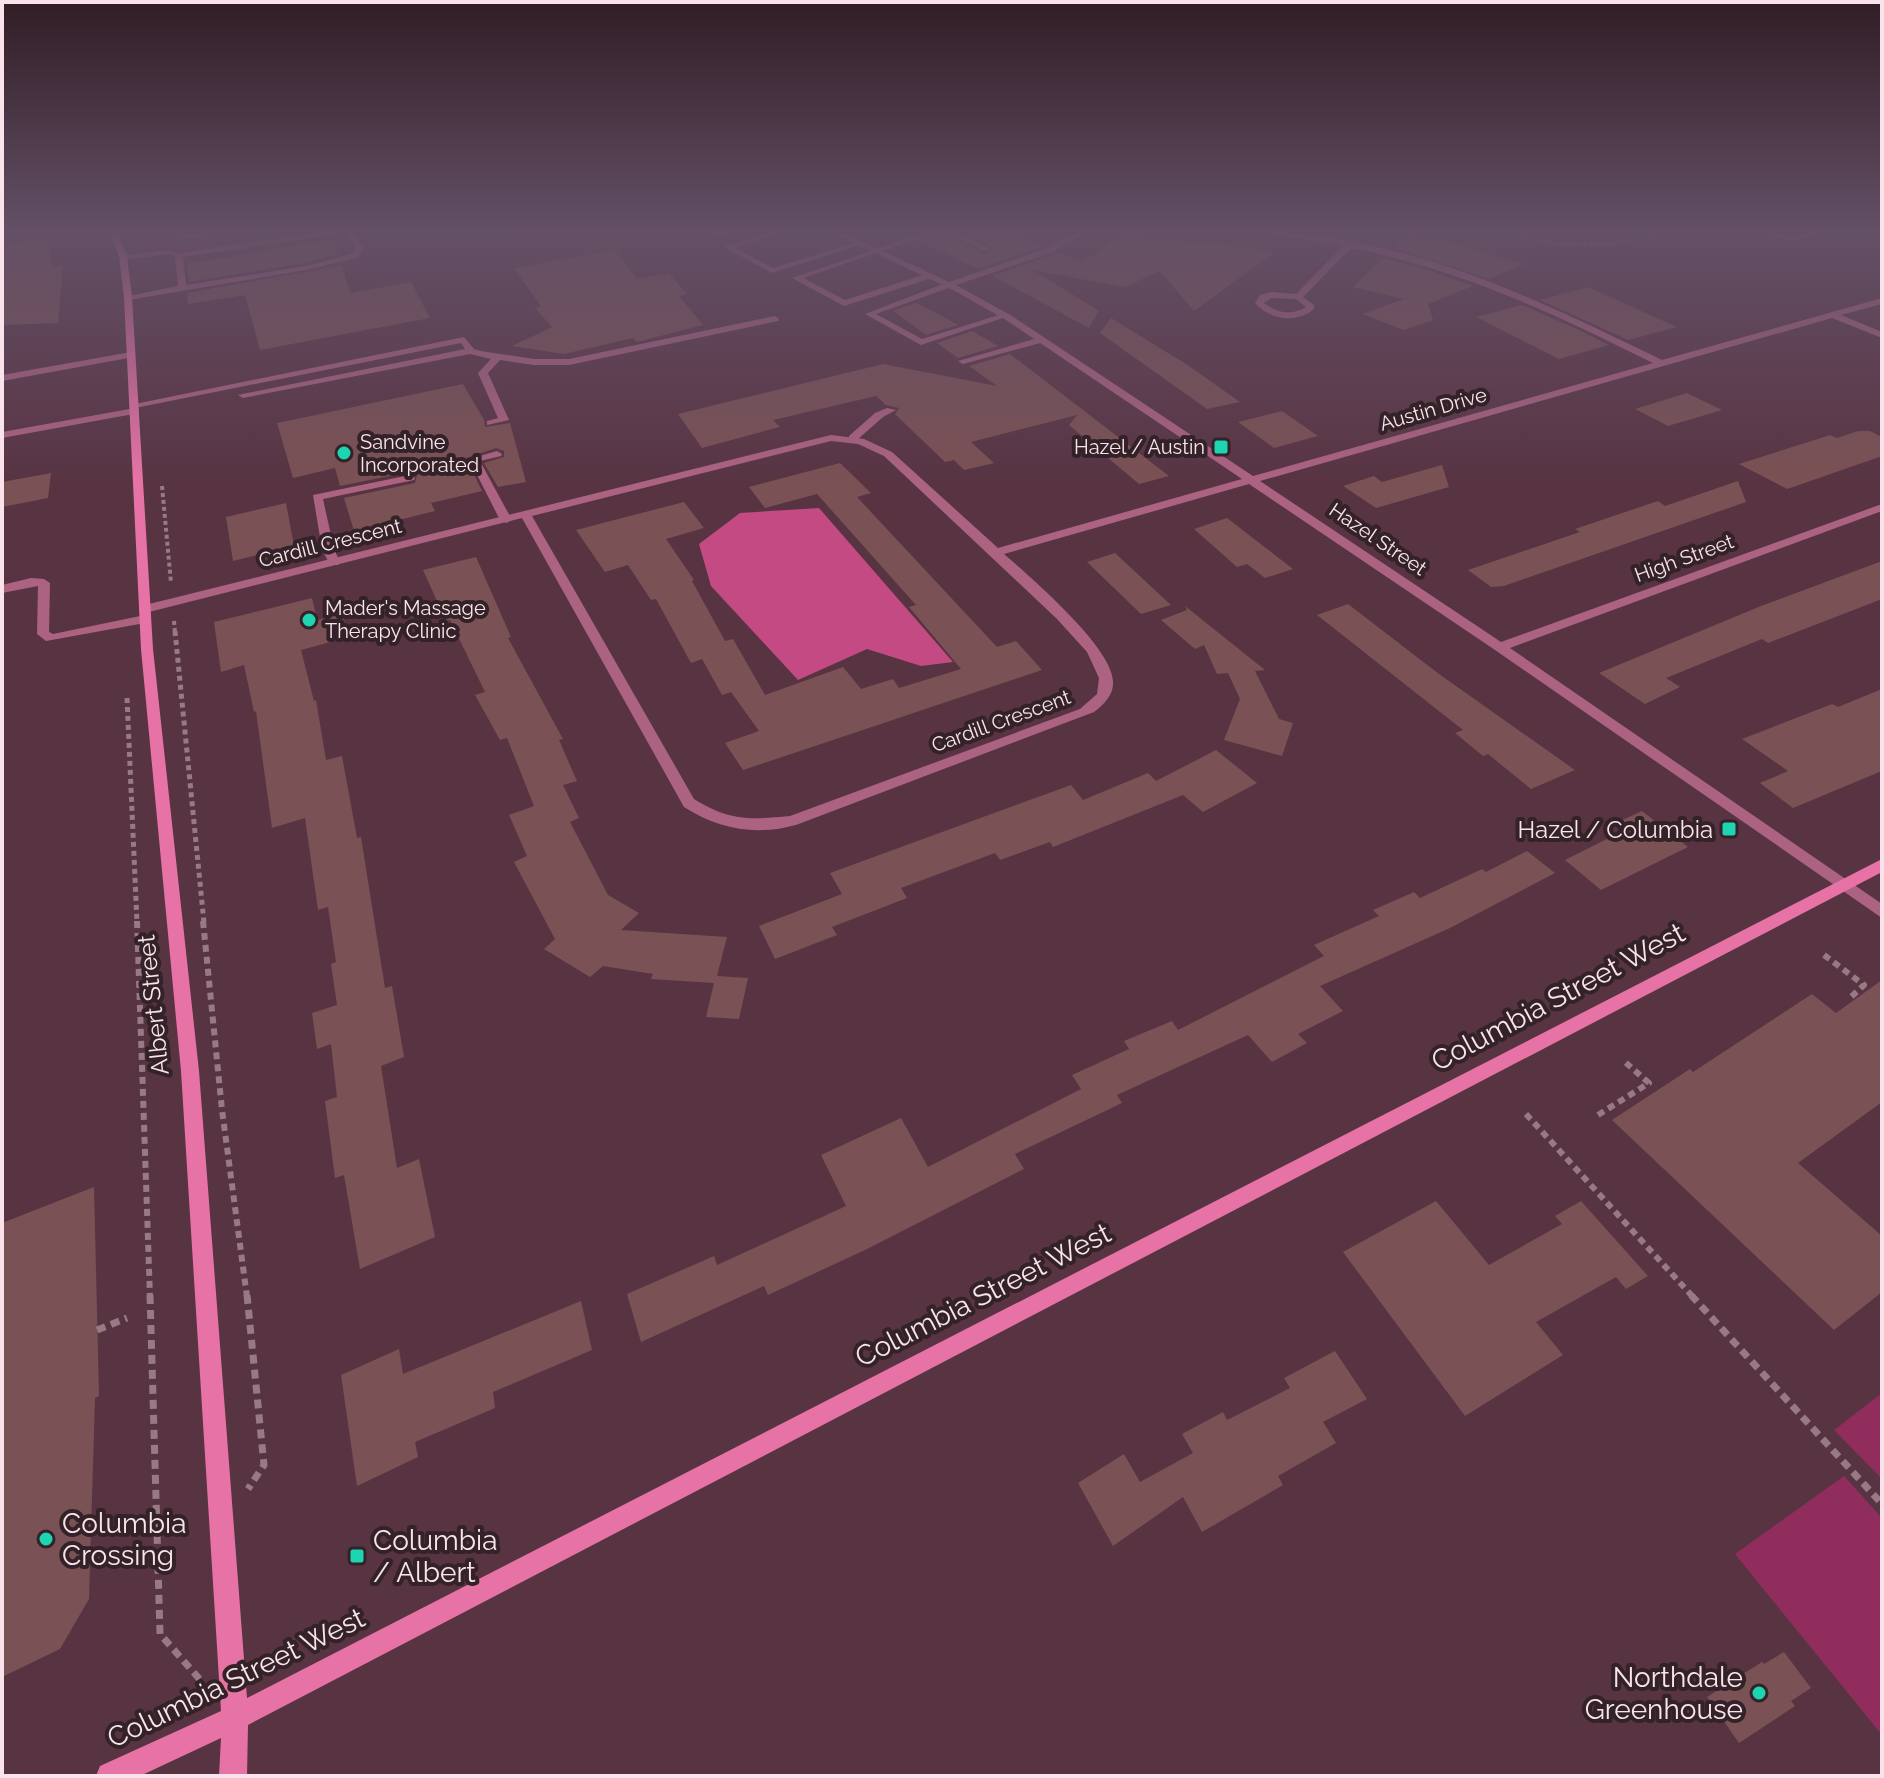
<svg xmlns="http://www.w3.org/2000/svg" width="1884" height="1778" font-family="Raleway,sans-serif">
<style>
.green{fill:#902d5d}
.forest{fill:#c34a83}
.building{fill:#7a5154}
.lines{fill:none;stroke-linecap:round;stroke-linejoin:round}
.path-far4{stroke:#987986;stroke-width:3;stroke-dasharray:3 2;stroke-linecap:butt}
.path-far3{stroke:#987986;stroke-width:4;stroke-dasharray:4 3;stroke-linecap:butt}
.path-far2{stroke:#987986;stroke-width:5;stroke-dasharray:5 4;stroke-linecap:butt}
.path-far1{stroke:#987986;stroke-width:6;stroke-dasharray:7 5;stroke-linecap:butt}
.path{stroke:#987986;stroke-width:7;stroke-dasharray:9 6;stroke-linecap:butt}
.lane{fill:#ac6382;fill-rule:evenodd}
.street{fill:#ac6382;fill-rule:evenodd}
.secondary{fill:#e773a6;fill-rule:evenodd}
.poi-dot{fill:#1ed5b1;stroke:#332228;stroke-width:3}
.labels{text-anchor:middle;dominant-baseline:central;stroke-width:8;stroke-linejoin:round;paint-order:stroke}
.far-street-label{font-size:20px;fill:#fbe3ec;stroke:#332228}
.far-poi-label{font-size:20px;fill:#fbe3ec;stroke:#332228;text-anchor:start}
.poi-label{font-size:24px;fill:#fbe3ec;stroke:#332228;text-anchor:end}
.street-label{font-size:24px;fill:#fbe3ec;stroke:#332228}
.near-street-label{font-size:28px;fill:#fbe3ec;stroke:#332228}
.near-poi-label{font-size:28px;fill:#fbe3ec;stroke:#332228;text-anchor:start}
</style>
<rect width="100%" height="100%" fill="#583443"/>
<path class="green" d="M1882,1393V1479L1834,1430Z
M1844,1476L1882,1518V1735L1735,1554Z"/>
<path class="forest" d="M819,508L953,662L921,666L867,649L798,680L711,586L699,544L740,513Z"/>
<path class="building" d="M961,231H1009L1045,246L978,269L920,241L942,233L982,254L993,250L991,246Z
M1124,234L1153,240L1156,237L1194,244L1196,241L1275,252L1194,311L1160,271L1124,287L1033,270L1099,311L1089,328L993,276L1059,252L1083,262Z
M1407,235L1435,242L1440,239L1524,264L1489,279L1394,248Z
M46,238L52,267L63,266L58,323L2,325V246Z
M334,239L338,254L305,263L189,282L187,264Z
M615,250L637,279L669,273L687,294L679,296L703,325L637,342L633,338L564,354L512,346L552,327L535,308L541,306L514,268Z
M1383,258L1431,271L1473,286L1428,304L1433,320L1404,330L1362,314L1404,299L1353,287Z
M342,265L350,293L411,282L430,318L260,350L245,295L188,304L187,293Z
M1588,287L1677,327L1628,340L1540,300Z
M916,303L938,314L958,325L926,335L893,311Z
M1522,305L1577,329L1609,345L1559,359L1476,317Z
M1111,318L1186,364L1240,402L1207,409L1100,333Z
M972,331L998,346L958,358L937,343Z
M1010,354L1169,476L1139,484L1069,425L1077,415L971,442L994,463L964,470L954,460L945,462L895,414L899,408L886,405L876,396L773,420L780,427L702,448L678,414L883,364L997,386L969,366Z
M463,384L484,420L485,427L510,423L526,482L498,487L484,463L504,457V451L496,448L466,458L482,491L431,503L435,511L354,531L344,498L415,483L417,475L409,472L340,486L335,468L293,478L277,423Z
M1687,393L1722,410L1668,426L1635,409Z
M1282,411L1318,436L1274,448L1238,422Z
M1858,431H1870L1882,437V456L1796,486L1787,489L1739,464L1830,435L1837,438Z
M840,463L871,493L857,497L997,647L1016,641L1042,670L743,770L725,743L759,731L731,692L722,695L702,659L691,663L656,599L651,600L628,565L605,572L576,530L684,502L704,528L666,539L694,580L692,581L725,641L733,639L765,695L843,667L861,689L893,679L899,688L961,669L909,607L916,605L817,494L765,508L749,487Z
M1442,465L1449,487L1376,508L1343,486L1374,476L1382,482Z
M51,473L48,498L2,507V482Z
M1738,481L1746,502L1504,586L1491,587L1468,570L1580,532L1575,529L1658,501L1665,506Z
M286,503L294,546L233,561L226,517Z
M1227,518L1293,569L1265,578L1247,564L1237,567L1194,529Z
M1115,553L1171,605L1141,614L1087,562Z
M476,557L511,637L508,638L563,739L559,740L577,781L563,785L579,818L570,822L608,895L639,913L621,930L727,937L717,976L748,978L739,1019L706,1017L714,983L651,979L653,974L603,966L590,977L544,949L555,939L514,862L527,856L509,815L534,806L507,738L500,740L475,695L485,692L450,620L446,621L423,570Z
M1882,561V599L1768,643L1762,639L1666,678L1680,687L1645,704L1599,673L1761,606Z
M312,598L317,620L342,614L349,637L301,650L314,701L316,700L326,760L342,756L357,838L361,837L385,988L392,986L404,1057L381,1066L397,1168L419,1159L435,1237L360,1269L344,1175L335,1178L325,1101L337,1097L331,1044L317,1049L312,1013L337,1005L331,964L336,962L328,907L318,910L305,818L272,828L256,711L254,712L244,665L221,672L214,622Z
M1348,604L1439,674L1575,770L1531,789L1488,754L1483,756L1455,733L1463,730L1317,615Z
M1185,606L1265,670L1255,671L1279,719L1293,723L1282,756L1224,740L1240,699L1228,673L1217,674L1204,645L1195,649L1161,620L1187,610Z
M1882,689V771L1793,808L1760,783L1788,771L1742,739L1832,704L1838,707Z
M1216,750L1257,783L1203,812L1183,795L1053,847L1050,842L1000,860L995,853L901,888L907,898L832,927L837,935L775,959L759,926L842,894L830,873L1071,785L1083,800L1148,773L1156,781Z
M1642,811L1688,847L1601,890L1565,860L1625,830L1616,823Z
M1527,851L1555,873L1450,928L1320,986L1343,1011L1298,1034L1307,1043L1272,1062L1248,1035L1117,1095L1122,1103L1015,1154L1024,1169L867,1249L768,1295L764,1286L641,1342L627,1294L714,1256L717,1265L846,1206L821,1155L901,1118L928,1167L1081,1089L1072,1075L1129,1049L1124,1041L1172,1021L1178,1030L1324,956L1314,945L1379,916L1373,910L1414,892L1420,898L1482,869L1486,872Z
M1882,980V1102L1798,1163L1882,1236V1292L1834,1330L1612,1120L1690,1069L1693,1072L1812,994L1836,1013Z
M94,1187L99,1396L95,1398L89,1599L60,1649L2,1677V1223Z
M1436,1201L1489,1265L1562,1224L1555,1216L1581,1201L1648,1276L1626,1289L1616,1277L1536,1322L1563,1355L1465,1416L1343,1252Z
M581,1301L592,1350L493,1392L495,1408L415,1442L418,1457L357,1486L341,1375L399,1349L403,1374Z
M1335,1351L1367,1399L1323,1422L1336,1443L1278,1476L1283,1485L1202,1532L1183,1497L1113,1546L1078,1483L1124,1454L1140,1482L1193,1453L1182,1434L1223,1412L1227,1420L1290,1388L1284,1378Z
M1784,1652L1811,1688L1791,1701L1795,1706L1739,1743L1707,1697L1762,1662L1764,1664Z"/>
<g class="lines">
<path class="path-far4" d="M1495,231C1554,247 1610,251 1669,231"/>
<path class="path-far3" d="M162,486L171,583
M174,621L175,633"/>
<path class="path-far2" d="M175,631L204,923
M127,698L137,923"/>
<path class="path-far1" d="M137,921L150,1297
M203,921L222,1110L247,1297
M1824,955L1864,985L1850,998
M1526,1114L1693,1297
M1598,1115L1649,1083L1625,1062"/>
<path class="path" d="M150,1295L160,1634L203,1683
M247,1295L264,1465L248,1489
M1691,1295L1882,1504
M97,1330L127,1318"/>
<path class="lane" d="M173,231H181L183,235L232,231L180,240Z
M329,231H351L364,247L357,258L306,270L128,300L124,297L178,286L175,256L168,254L123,260L120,256L168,250L179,253ZM345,233L356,247L351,254L306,266L186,285L183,257Z
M705,231L719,233L740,231L718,238Z
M774,231H787L735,248L773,268L857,242L864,244L772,273L724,247Z
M929,231H941L803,278L845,300L926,274H932V278L844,306L792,278Z
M944,231H954L990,249L983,251Z
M1754,231C1766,231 1776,235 1788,236C1801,237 1815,231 1829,231L1791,241Z
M948,282L951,283V287L876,314L922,339L1002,314L1009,316L921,345L865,314Z
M775,316L779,319L778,321L569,365H534L500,360L488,373L509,420L487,425V421L498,418L478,373L491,359L470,354L243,398L238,395L465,349L461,343L135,408L130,405L464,337L474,349L481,351L534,359H569Z
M1041,337L1044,338V342L963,364L958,361Z
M131,352L136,355L134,357L2,381V375Z
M135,408L139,409V413L2,438V432Z
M887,408L896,410L883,417L857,440H849V436L875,413Z
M497,451L502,454L501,456L480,461L512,520L506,523L500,520L469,459Z
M410,475L415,478L414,480L323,499L334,549L340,562L338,565H330L322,549L313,495Z
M31,578L44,579L50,583L49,632L53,634L145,615L151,619L145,623L46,641L37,634L38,586L2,593V585Z"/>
<path class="street" d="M829,231H840L949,282L1045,249L1079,231H1089L1051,253L956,285L1012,316L1253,476L1653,363C1550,312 1465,271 1351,248L1303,297L1314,305V309C1296,324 1270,320 1255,303L1260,295L1272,292L1296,294L1343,246L1249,231C1397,231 1533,297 1662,360L1882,298V304L1841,315L1882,332V338L1832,318L1260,481L1501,642L1882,504V511L1510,648L1882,904V918L1495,650L1249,484L1004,554C1031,578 1111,646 1113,681C1114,695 1104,704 1094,712L796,825C756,836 718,829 684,807L522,518L145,613L139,609L141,606L831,435L864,439L892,452L998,548L1242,479L1006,320L955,291ZM1272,298L1296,299L1306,307C1291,316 1277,313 1264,303ZM831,441L858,444L884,456L1057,619L1087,652L1099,678L1097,694L1080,709L790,816C750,820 729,821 694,799L532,516Z"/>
<path class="secondary" d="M109,231H117L127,256L132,297L153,649L199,1071L247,1698L1882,859V872L248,1725L247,1776H219L221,1738L140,1776H96L100,1766L221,1711L181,1071L141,649L124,297L119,256Z"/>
</g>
<linearGradient id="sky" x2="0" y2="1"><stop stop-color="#301d25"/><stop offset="0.48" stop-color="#645066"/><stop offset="1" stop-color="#645066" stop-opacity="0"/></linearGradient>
<rect width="1884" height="480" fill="url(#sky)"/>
<g class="poi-dot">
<rect x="1213" y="439" width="16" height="16" rx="4"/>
<circle cx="344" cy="453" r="8"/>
<circle cx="309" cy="620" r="8"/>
<rect x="1721" y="821" width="16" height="16" rx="4"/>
<circle cx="46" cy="1539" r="8"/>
<rect x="349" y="1548" width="16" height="16" rx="4"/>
<circle cx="1759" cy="1693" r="8"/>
</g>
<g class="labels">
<g class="far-street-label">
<text transform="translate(1433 409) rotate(-16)">Austin Drive</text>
<text transform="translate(1378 539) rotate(34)">Hazel Street</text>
<text transform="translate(330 543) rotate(-14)">Cardill Crescent</text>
<text transform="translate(1684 558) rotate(-20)">High Street</text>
<text transform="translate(1001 721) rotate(-20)">Cardill Crescent</text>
</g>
<g class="far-poi-label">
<text x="360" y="442">Sandvine<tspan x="360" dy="23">Incorporated</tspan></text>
<text x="1205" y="447" text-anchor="end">Hazel / Austin</text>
<text x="325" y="608">Mader's Massage<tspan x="325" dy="23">Therapy Clinic</tspan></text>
</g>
<g class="poi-label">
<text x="1713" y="829">Hazel / Columbia</text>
</g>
<g class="street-label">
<text transform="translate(153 1005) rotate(-96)">Albert Street</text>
</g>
<g class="near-street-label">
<text transform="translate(1558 997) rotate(-28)">Columbia Street West</text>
<text transform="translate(983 1295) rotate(-27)">Columbia Street West</text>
<text transform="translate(236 1678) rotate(-26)">Columbia Street West</text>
</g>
<g class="near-poi-label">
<text x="62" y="1523">Columbia<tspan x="62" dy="32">Crossing</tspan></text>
<text x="373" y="1540">Columbia<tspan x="373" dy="32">/ Albert</tspan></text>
<text x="1743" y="1677" text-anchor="end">Northdale<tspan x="1743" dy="32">Greenhouse</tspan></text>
</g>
</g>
<rect width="1884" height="1778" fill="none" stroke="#fbe3ec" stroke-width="8"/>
</svg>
